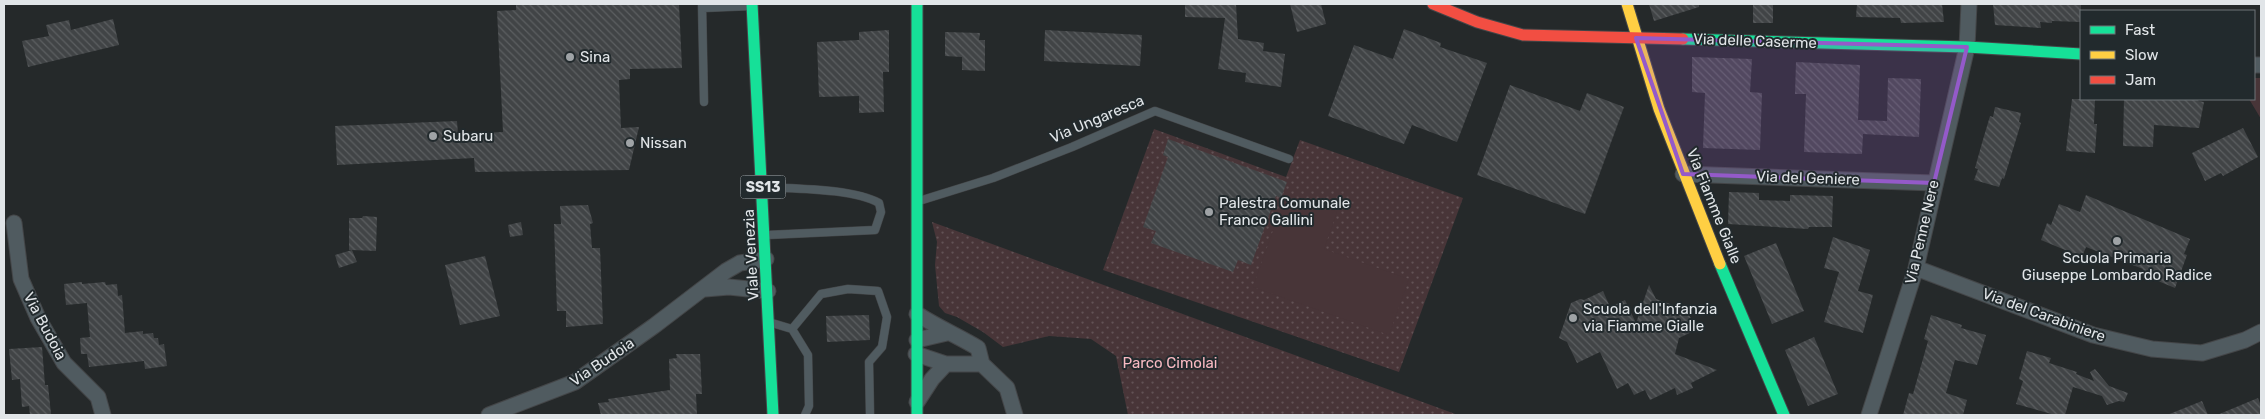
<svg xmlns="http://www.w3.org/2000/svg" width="2265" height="419" font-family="Rubik,sans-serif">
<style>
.park{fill:url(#park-dots)}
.garden{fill:#483538}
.building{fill:url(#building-back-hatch)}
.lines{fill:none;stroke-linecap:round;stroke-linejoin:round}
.lane-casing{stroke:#444648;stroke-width:9}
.street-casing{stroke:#444648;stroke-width:17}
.fast-casing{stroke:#444648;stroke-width:13}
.slow-casing{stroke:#444648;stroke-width:13}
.jam-casing{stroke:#444648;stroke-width:13}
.lane{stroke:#505b60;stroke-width:8}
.street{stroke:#505b60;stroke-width:15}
.fast{stroke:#16e098;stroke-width:11}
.slow{stroke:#ffcf43;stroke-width:11}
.jam{stroke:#f24e42;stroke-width:11}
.marked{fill:#945ac9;fill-opacity:0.2;stroke:#945ac9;stroke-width:4;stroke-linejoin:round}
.poi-dot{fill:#9fa3a6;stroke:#222a2d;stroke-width:2}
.labels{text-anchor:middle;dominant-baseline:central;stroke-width:4;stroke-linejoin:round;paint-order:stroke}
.shield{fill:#222a2d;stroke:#a8adb0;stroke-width:1}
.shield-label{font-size:14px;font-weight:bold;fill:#e1e5e8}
.street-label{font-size:15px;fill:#e1e5e8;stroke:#222a2d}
.poi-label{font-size:15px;fill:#e1e5e8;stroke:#222a2d;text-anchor:start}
.park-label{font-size:15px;fill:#f8bac2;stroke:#222a2d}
</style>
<defs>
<pattern id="park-dots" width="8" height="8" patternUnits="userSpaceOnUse" patternTransform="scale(1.25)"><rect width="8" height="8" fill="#483538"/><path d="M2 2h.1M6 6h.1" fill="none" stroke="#625255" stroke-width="1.8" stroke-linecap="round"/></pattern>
<pattern id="building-back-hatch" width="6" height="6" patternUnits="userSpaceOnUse" patternTransform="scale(1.25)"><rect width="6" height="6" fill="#414446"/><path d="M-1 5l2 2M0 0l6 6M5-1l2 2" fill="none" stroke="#5c5f61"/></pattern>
</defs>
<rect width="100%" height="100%" fill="#25292a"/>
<path class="park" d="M1154,129L1286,177L1300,140L1463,198L1399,372L1103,270Z
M932,222L1458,415H1128L1116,356L1091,339L1049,336L1003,347L983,332L957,317L945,313L939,306L935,265L937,242Z"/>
<path class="garden" d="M2254,78H2261V119L2249,99H2254Z
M1286,194L1337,212L1324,249L1409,279L1389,335L1253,287Z"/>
<path class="building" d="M516,4H679L682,68L630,69V79L619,80L621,128L639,127L629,170L475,172L474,158L337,165L335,126L457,121L458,134L503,132L497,11L516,10Z
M1185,4H1236L1238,39L1264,43L1263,51L1285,54L1281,87L1245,82L1246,73L1218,69L1225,18L1185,17Z
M1290,4H1321L1326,24L1297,32Z
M1649,4H1699V7L1654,21Z
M1753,4H1773V23H1753Z
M1857,4H1942L1944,22L1901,23L1900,18L1856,17Z
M1993,4H2081V22L2052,21V23L2040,22L2041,28L1995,25Z
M113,19L119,45L28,67L22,41L49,36L46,25L69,20L71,30Z
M1404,29L1441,43L1440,47L1487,63L1457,142L1412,125L1404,144L1328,116L1354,45L1393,59Z
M889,30V72H883L884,112L859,113V96L819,97L817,42L859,40V32Z
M1045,30L1142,35L1140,66L1044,61Z
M945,32L980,33L979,40H985V71L962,70V57L945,56Z
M1692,57L1752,59L1750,92L1762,93L1760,150L1703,148L1705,93L1692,92Z
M1796,62L1860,65L1858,120L1887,121L1888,78L1921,79L1919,137L1863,134L1862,154L1804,152L1806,94H1795Z
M1510,85L1580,111L1587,93L1624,107L1585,214L1477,175Z
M2072,99H2095L2094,124H2097L2095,153L2066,151Z
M2124,99H2199L2198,101L2204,102L2199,128L2154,125L2153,147L2123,146Z
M1995,107L2021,113L2019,122L2021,123L2004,179L2002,178L1999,187L1974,180L1978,169L1975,168L1982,143L1990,116L1993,117Z
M2243,128L2258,157L2223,176L2221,173L2205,181L2192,153Z
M1168,139L1287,182L1281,198L1276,196L1251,265L1238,260L1233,272L1151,243L1156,231L1143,227L1168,157L1163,155Z
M1729,192L1759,193V200L1790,201V195L1833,196L1832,227H1809L1808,229L1728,224Z
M2086,195L2190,239L2184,254L2187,255L2175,288L2141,274L2143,269L2086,247L2082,257L2041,240L2047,223L2051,225L2059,204L2080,212Z
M588,205L593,223L590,224L592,248H600L603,324L566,327V311H557L554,224H561L560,206Z
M363,216L377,217L376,251L352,250L357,262L339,268L335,255L352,250H349V218H362Z
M521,222L523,235L510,237L508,225Z
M1833,237L1870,250L1858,291L1873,295L1863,333L1824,322L1839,272L1824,268Z
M1776,243L1804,311L1772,324L1744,256Z
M485,256L500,316L460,325L445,265Z
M82,282V284L105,282L106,285L117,284L118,296L122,295L125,333L143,331V334L153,333L154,338H158L159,345L164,344L167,366L145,369L144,361L89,367L87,354H81L80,338L90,337L87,303L66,305L64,284Z
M1649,285L1656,299L1687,310L1696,330L1679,338L1675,354L1717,370L1691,383L1693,388L1677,395L1675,388L1650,400L1645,390L1634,395L1628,383L1617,389L1600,352L1577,363L1567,342L1559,338L1571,303L1580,299L1584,300L1603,291L1610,307L1625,300L1636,323Z
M869,315L870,340L827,342L826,316Z
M1931,315L1962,325L1961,328L1986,335L1977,365L1955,360L1946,393L1967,400L1963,415H1903L1909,393L1913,394L1928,341L1924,339Z
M1814,337L1838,394L1808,406L1785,350Z
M42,347L45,385H48L51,414L30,415L29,406L22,407L20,379L12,380L9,349Z
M2027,351L2051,358L2049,363L2077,372L2076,374L2094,381L2090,372L2095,369L2109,386L2128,393L2124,402L2119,401L2107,405L2102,396L2073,387L2065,415H2055L2016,404L2023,381L2019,379Z
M676,354H700L702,394H696L697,415H601L598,403L609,402L608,399L670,390L669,359L677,358Z
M2258,398L2261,406V415H2217Z
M2202,401L2208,415H2167Z"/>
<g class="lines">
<g class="lane-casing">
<path id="lane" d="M702,4L704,102
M703,8L751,6
M764,187C795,189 852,188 879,203L881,212L875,230L767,235
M919,201L993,178L1072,147L1155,111L1289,159
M772,323L792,329L808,355L809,406L805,415
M792,329L821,294L848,289L878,291L887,317L882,347L869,362L870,415"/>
</g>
<g class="street-casing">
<path id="street" d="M2254,65H2261
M1683,174L1934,183
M14,223L21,279L38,318L64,363L98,397L103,415
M1916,268L2093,335L2152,349L2202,353L2245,340L2261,332
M705,289L729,287L768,291
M917,314C937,327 958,336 978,348L982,364H946L932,379L917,402
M917,340L947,333
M916,354L946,364
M982,364L1007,388L1015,415
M489,415L575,382L654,326L726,271L740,263L766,259
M1869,415L1916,268L1967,47L1969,4"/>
</g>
<g class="fast-casing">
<path id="fast" d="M752,4L773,415
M917,4V415
M1683,39L1967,47L2081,54
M1720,264L1784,415"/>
</g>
<g class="slow-casing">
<path id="slow" d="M1627,4L1659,109L1720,264"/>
</g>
<g class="jam-casing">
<path id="jam" d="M1433,4L1477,22L1523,35L1683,39"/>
</g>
<use href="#lane" class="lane"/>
<use href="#street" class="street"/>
<use href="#fast" class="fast"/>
<use href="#slow" class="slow"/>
<use href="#jam" class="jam"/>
</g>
<path class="marked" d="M1636,38L1967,47L1934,183L1683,174Z"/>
<g class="poi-dot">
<circle cx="570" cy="57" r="5"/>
<circle cx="433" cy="136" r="5"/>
<circle cx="630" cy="143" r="5"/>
<circle cx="1209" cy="212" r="5"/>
<circle cx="2117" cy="241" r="5"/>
<circle cx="1573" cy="318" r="5"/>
</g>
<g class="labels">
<rect class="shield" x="740.5" y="175.5" width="45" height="23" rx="4"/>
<g class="shield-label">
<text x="763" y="187">SS13</text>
</g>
<g class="street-label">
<text transform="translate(1755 41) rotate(2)">Via delle Caserme</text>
<text transform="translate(1097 119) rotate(-23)">Via Ungaresca</text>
<text transform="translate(1808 178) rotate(2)">Via del Geniere</text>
<text transform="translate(1714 206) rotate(68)">Via Fiamme Gialle</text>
<text transform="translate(1922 232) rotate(-77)">Via Penne Nere</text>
<text transform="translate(751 255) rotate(-93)">Viale Venezia</text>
<text transform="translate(2044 315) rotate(20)">Via del Carabiniere</text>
<text transform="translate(45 326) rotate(62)">Via Budoia</text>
<text transform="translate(602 362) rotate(-34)">Via Budoia</text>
</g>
<g class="poi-label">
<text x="580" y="57">Sina</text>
<text x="443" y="136">Subaru</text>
<text x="640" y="143">Nissan</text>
<text x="1219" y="203">Palestra Comunale<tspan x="1219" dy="17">Franco Gallini</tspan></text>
<text x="2117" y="258" text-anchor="middle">Scuola Primaria<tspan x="2117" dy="17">Giuseppe Lombardo Radice</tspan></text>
<text x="1583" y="309">Scuola dell'Infanzia<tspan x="1583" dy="17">via Fiamme Gialle</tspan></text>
</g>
<g class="park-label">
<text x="1170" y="363">Parco Cimolai</text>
</g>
</g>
<rect width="2265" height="419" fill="none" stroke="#e1e5e8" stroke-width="10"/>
<rect x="2080" y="10" width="175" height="90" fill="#222a2d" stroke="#6e7578"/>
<rect x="2090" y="26" width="25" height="8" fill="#16e098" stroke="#6e7578"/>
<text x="2125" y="35" font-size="15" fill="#e1e5e8">Fast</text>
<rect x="2090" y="51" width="25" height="8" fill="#ffcf43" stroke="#6e7578"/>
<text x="2125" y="60" font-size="15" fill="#e1e5e8">Slow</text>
<rect x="2090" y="76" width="25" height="8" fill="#f24e42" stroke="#6e7578"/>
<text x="2125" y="85" font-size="15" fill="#e1e5e8">Jam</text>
</svg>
